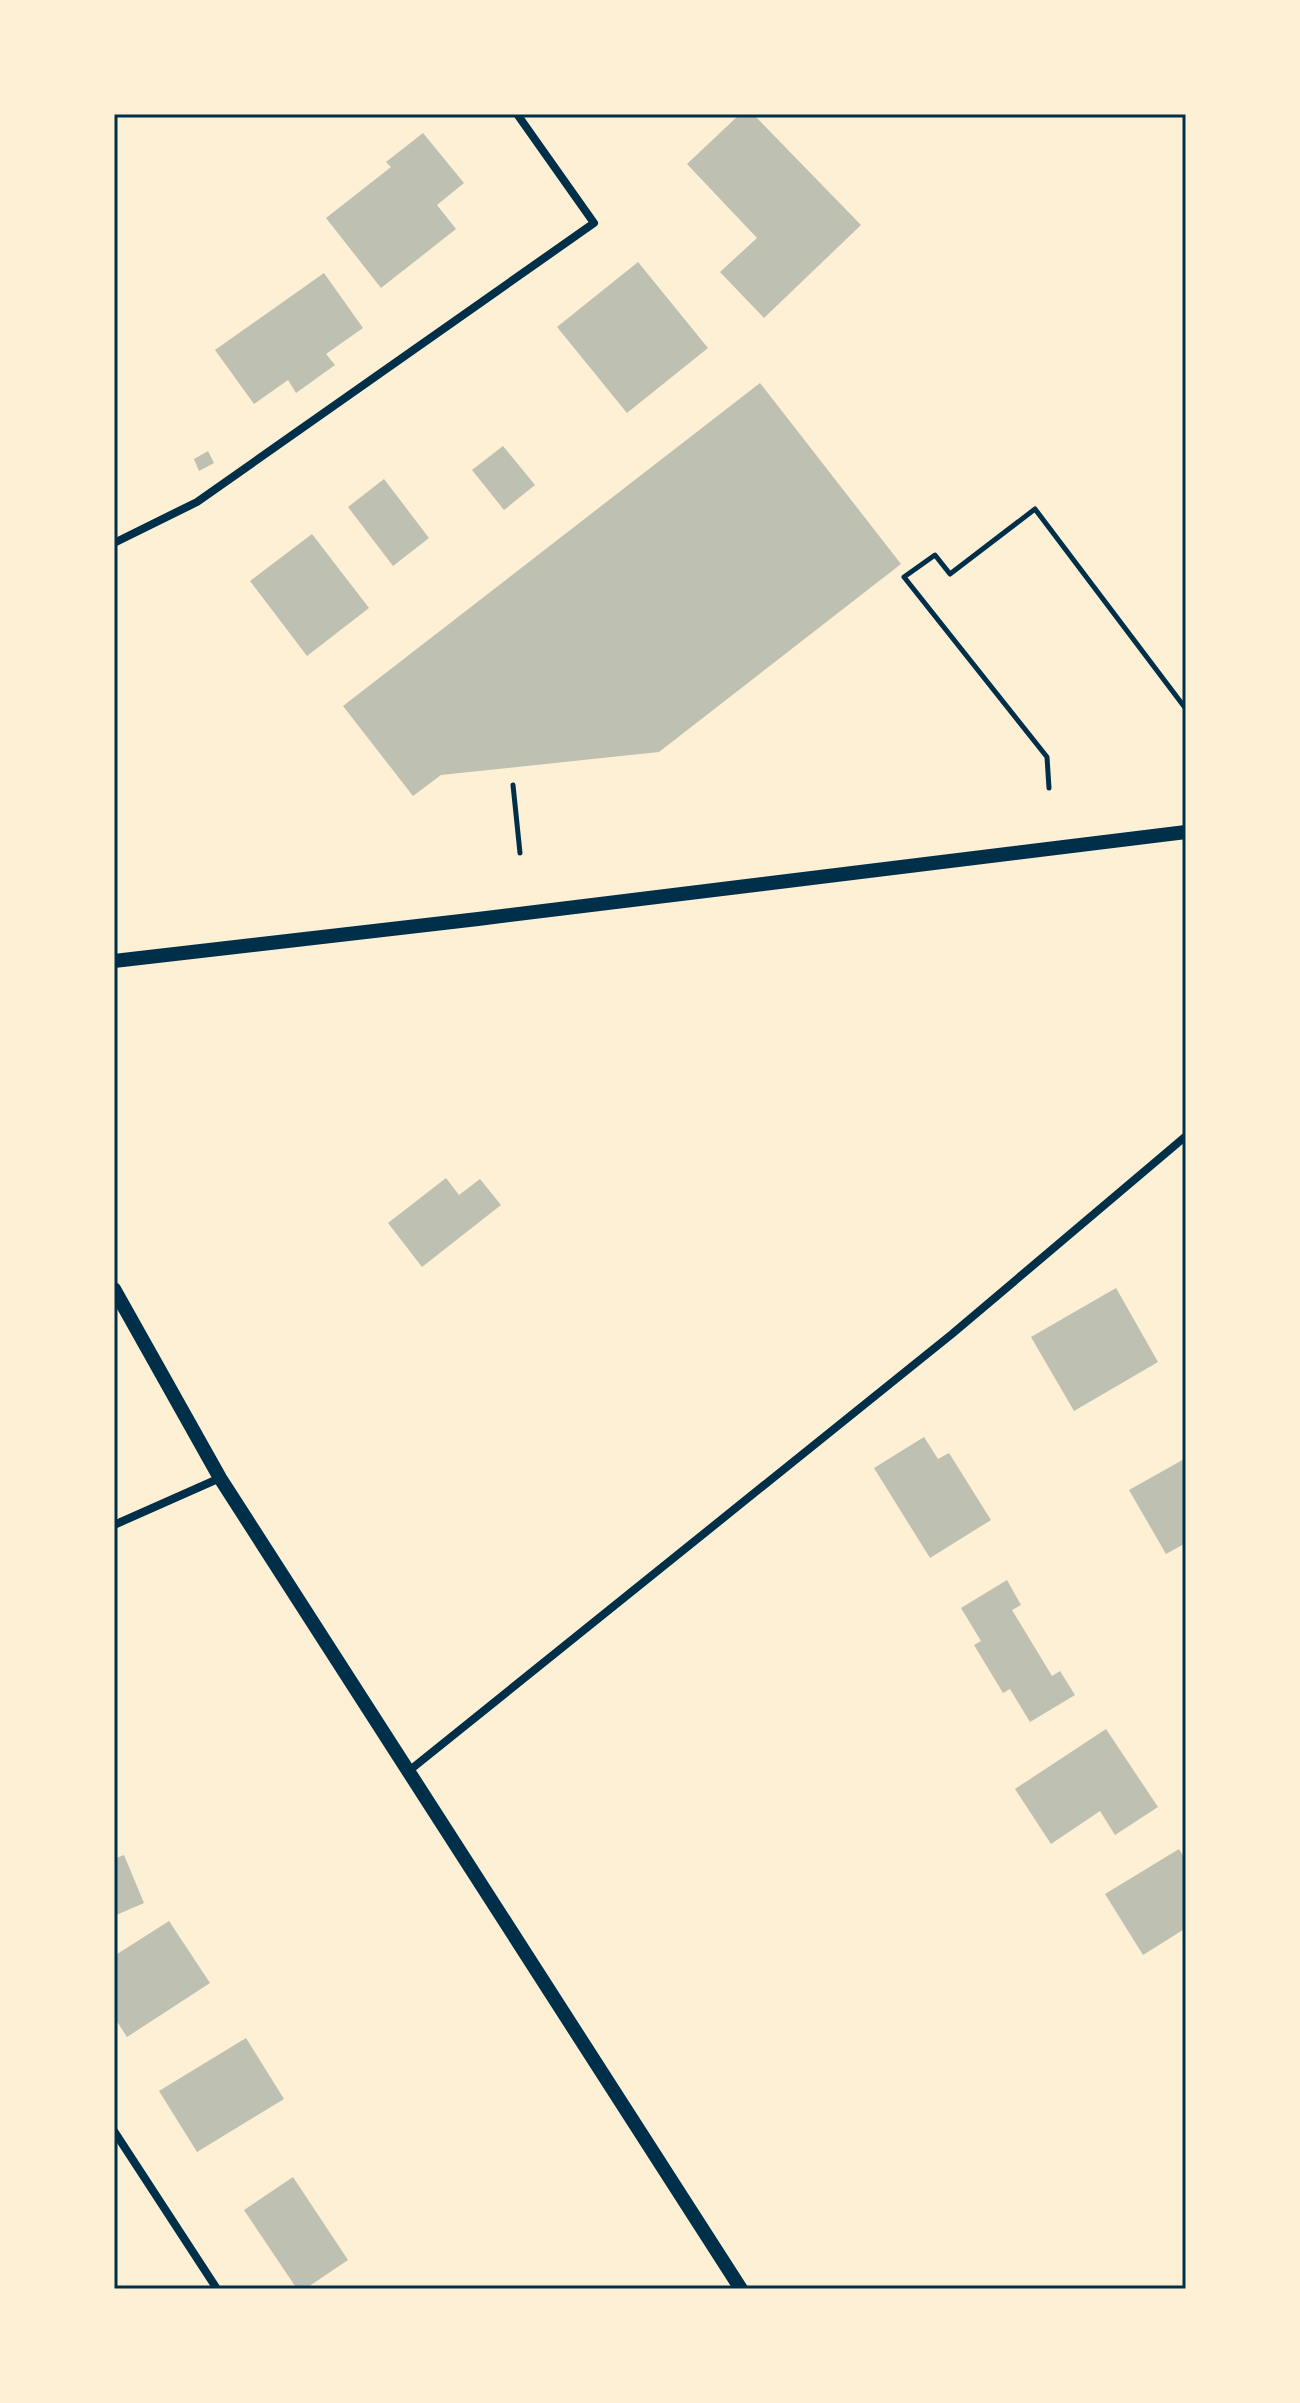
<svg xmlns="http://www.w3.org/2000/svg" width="1300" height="2403" font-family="Poppins,sans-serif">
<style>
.building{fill:#bec0b2}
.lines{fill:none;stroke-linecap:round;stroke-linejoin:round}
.path{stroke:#003049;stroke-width:5}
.minor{stroke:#003049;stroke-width:8}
.tertiary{stroke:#003049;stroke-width:14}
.neatline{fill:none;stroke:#003049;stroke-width:3}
</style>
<rect width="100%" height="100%" fill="#fdf0d5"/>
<path class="building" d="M740,114H753L861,225L764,318L720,272L757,238L687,164Z
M423,133L464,183L437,205L456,229L381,288L326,218L391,167L386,162Z
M638,262L708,348L627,413L557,327Z
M324,273L363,328L326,354L335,365L296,393L288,380L254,404L215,350Z
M760,383L901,564L659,752L441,775L413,796L343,706Z
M503,446L535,485L504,510L472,470Z
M208,451L214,463L199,471L194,459Z
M384,479L429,538L393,566L348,507Z
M312,534L369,608L307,656L250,581Z
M446,1178L459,1195L480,1179L501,1205L422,1267L388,1223Z
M1116,1288L1158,1362L1074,1411L1031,1337Z
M924,1437L938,1459L949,1453L991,1520L930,1558L874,1468Z
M1186,1458V1543L1166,1554L1129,1490Z
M1007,1580L1021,1605L1012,1610L1052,1676L1060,1671L1075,1695L1030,1722L1010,1689L1003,1693L974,1645L981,1641L961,1608Z
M1106,1729L1158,1807L1115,1835L1100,1811L1051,1844L1015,1789Z
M1179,1849L1186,1861V1928L1143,1955L1105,1894Z
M124,1855L144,1903L114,1916V1859Z
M169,1921L210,1983L127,2037L114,2017V1956Z
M246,2038L284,2099L197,2152L159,2091Z
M293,2177L348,2260L305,2289H297L244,2210Z"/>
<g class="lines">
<path class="path" d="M513,785L520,853
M1049,788L1047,757L904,577L935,555L950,574L1035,509L1186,709"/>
<path class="minor" d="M114,543L197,502L594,223L517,114
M114,1525L220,1478
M410,1770L952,1334L1186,1136
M114,2131L217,2289"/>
<path class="tertiary" d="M114,961L478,919L1186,832
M114,1289L220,1478L741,2289"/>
</g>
<rect width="1300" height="2403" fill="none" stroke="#fdf0d5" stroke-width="232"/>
<rect x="116" y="116" width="1068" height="2171" class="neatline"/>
</svg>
